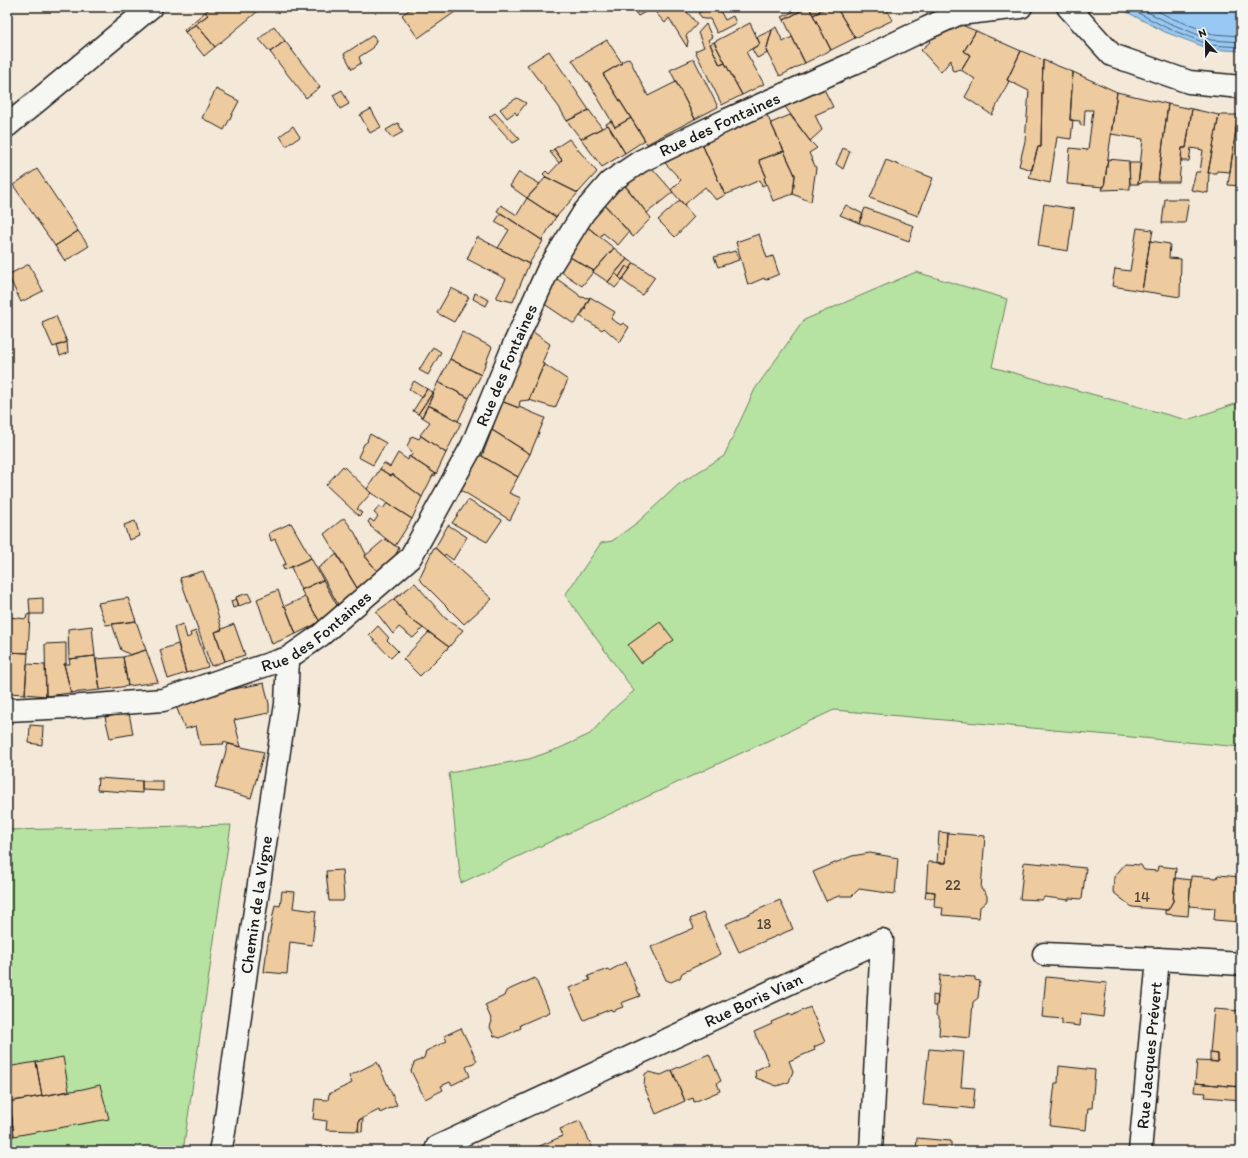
<svg xmlns="http://www.w3.org/2000/svg" width="1248" height="1158" font-family="Itim,sans-serif">
<style>
.green{fill:#b6e3a1;stroke:#69805e}
.water{fill:#97c9f4;stroke:#66849e}
.lines{fill:none;stroke-linecap:round;stroke-linejoin:round}
.shore{stroke:#4d6172;stroke-width:1}
.building{fill:#eeca9f;stroke:#1c1c1c}
.street-casing{stroke:#1c1c1c;stroke-width:25}
.secondary-casing{stroke:#1c1c1c;stroke-width:25}
.street{stroke:#f6f6f2;stroke-width:22}
.secondary{stroke:#f6f6f2;stroke-width:22}
.labels{text-anchor:middle;dominant-baseline:central;stroke-width:4;stroke-linejoin:round;paint-order:stroke}
.number-label{font-size:15px;fill:#50483d}
.street-label{font-size:17px;fill:#1c1c1c;stroke:#f6f6f2}
</style>
<rect width="100%" height="100%" fill="#f4e9d9"/>
<filter id="ink" filterUnits="userSpaceOnUse"><feTurbulence type="fractalNoise" baseFrequency=".025" numOctaves="2"/><feDisplacementMap in="SourceGraphic" scale="8" xChannelSelector="R" yChannelSelector="G"/><feConvolveMatrix kernelMatrix="1 2 1 2 8 2 1 2 1" color-interpolation-filters="sRGB"/></filter>
<g filter="url(#ink)">
<path class="green" d="M916,272L1007,299L992,367L1187,420L1241,402V747L834,710L461,883L449,773L529,759L560,748L590,734L611,711L634,691L565,595L601,543L612,541L638,522L679,484L724,456L755,389L804,320Z
M231,825L183,1151H7V830Z"/>
<path class="water" d="M1121,7H1241V51L1210,49L1165,32L1123,10Z"/>
<g class="lines">
<path class="shore" d="M1127,7L1167,28L1210,45L1241,47
M1138,7L1169,23L1211,40L1241,42
M1150,7L1171,18L1213,34L1241,36"/>
</g>
<path class="building" d="M212,7H263L215,47L196,24L208,15L205,12Z
M413,7H451L455,12L418,38L402,15Z
M632,7H644L647,11L638,16Z
M661,7H683L697,24L686,36L688,41L687,47L669,18L665,23L656,13Z
M711,7H718L725,20L733,16L736,23L717,33L710,19H703L698,13Z
M803,7H808L784,20L782,17Z
M808,7H809L831,50L805,63L784,20Z
M809,7H818L820,12L813,15Z
M828,7H836L855,38L831,50L813,15Z
M836,7H885L893,20L855,38Z
M205,12L208,15L185,32L184,30Z
M750,23L760,44L746,52L764,84L742,95L714,42Z
M957,23L976,31L964,51L970,55L961,70L960,69L954,71L952,70L951,60L941,72L921,50L931,41L928,37Z
M196,24L215,47L204,56L185,32Z
M706,24L712,37L708,40L720,65L725,63L742,95L722,105L695,51L704,47L698,33Z
M274,26L285,41L270,52L259,39Z
M776,27L783,42L792,37L805,63L780,76L766,51L772,30Z
M772,30L766,51L768,53L757,58L752,49L760,44L757,37Z
M976,31L1021,51L1007,80L1009,81L992,115L965,97L975,79L961,70L970,55L964,51Z
M373,35L376,40L375,44L372,47L373,48L359,57L361,63L352,69L344,54Z
M607,40L622,63L603,74L631,118L615,127L588,81L587,82L572,60Z
M285,41L320,87L306,98L270,52Z
M714,42L725,63L720,65L710,44Z
M549,51L589,110L567,121L559,107L527,65Z
M1021,51L1043,60L1042,92L1041,147H1038L1032,170L1019,166L1025,141L1029,91L1007,80Z
M629,58L648,96L676,82L695,119L647,144L603,74L622,63L621,62Z
M694,59L718,107L695,119L670,70Z
M1043,60L1073,72L1070,120H1073L1071,139L1057,137L1050,183L1029,178L1038,147H1041L1042,92Z
M1073,72L1117,92L1104,187L1067,184L1070,148L1088,150L1093,110H1085L1084,126L1080,125V121L1070,120Z
M823,87L833,107L815,115L822,130L810,141L783,104Z
M216,89L239,101L224,130L202,118Z
M342,90L349,104L340,109L333,95Z
M1117,92L1168,104L1158,182H1142V183L1138,184L1143,139L1111,134Z
M517,98L526,103L517,115L515,112L507,118L500,109Z
M1168,104L1192,109L1186,148H1182L1179,182H1158Z
M371,109L381,127L370,133L360,115Z
M1192,109L1219,115L1208,173L1209,172L1208,193L1191,190L1196,172H1200L1203,150L1191,148L1189,161H1181L1182,148H1186Z
M589,110L602,128L581,139L567,121Z
M495,113L520,139L513,143L489,117Z
M766,113L784,151L759,160L766,176L764,178L766,184L762,186L760,180L725,195L702,144Z
M790,115L810,141L817,148L809,153L816,168L811,202L793,194L795,175L771,123Z
M1219,115H1238L1230,172L1217,171L1216,173H1208Z
M1238,115H1241V186L1228,185Z
M631,118L645,140L625,153L608,125L607,126L606,124L611,121L615,127Z
M398,123L403,132L392,138L386,130Z
M608,125L625,153L602,167L581,139Z
M293,126L300,137L286,146L280,136Z
M569,139L597,172L578,193L546,177L543,174L546,171L549,174L562,160L554,149Z
M702,144L725,195L716,200L705,187L684,205L671,190L681,180L665,163Z
M843,148L850,151L843,169L836,164Z
M554,149L562,160L559,163L550,152Z
M784,151L795,175L793,194L773,201L764,178L766,176L759,160Z
M1108,159L1129,161L1130,189L1102,190L1103,187H1104Z
M886,160L933,178L918,216L870,198Z
M1129,163H1141L1138,184H1130Z
M652,168L673,192L647,213L624,184Z
M37,169L78,231L55,246L13,185Z
M519,172L540,184L527,198L510,186Z
M546,177L578,193L556,217L527,198Z
M621,181L651,218L633,237L604,204Z
M527,198L556,217L542,240L497,211L501,205L517,215Z
M1165,199H1189L1185,223H1162Z
M680,200L694,217L675,237L658,220Z
M604,204L629,232L618,245L603,233L600,237L586,226Z
M1044,204L1074,209L1068,251L1038,246Z
M846,205L863,214L859,223L840,215Z
M865,208L914,226L909,241L859,223Z
M501,213L543,241L529,264L498,248L509,230L495,222Z
M586,226L614,248L594,271L565,254Z
M1137,228L1153,230L1151,241H1150L1142,291L1112,286L1115,269L1130,271Z
M78,231L89,246L65,261L55,246Z
M759,234L767,258L773,256L779,274L765,280L764,278L748,285L736,242Z
M477,237L529,264L513,302L496,298L506,279L467,259Z
M1150,241L1170,244L1169,258L1181,259L1180,297L1142,291Z
M614,248L627,259L608,282L593,272Z
M735,251L739,260L718,267L714,257Z
M568,256L594,271L582,286L557,269Z
M627,259L634,263L630,269L626,266L619,277L615,273Z
M634,263L655,277L642,295L622,280Z
M29,264L43,291L21,302L8,275Z
M626,266L630,269L622,280L619,277Z
M615,273L622,280L615,288L608,282Z
M553,276L578,294L580,297L590,298L585,307L586,308L574,324L540,301Z
M451,288L469,297L454,322L437,313Z
M475,293L489,300L486,306L473,299Z
M590,297L615,312L611,319L621,325L623,323L629,327L620,342L604,328L602,330L580,316Z
M56,316L67,342L53,347L42,322Z
M529,329L550,344L542,363L544,364L529,400L520,401L519,408L501,401Z
M462,332L492,347L481,375L450,359Z
M67,342L68,353L60,356L57,346Z
M433,347L441,352L428,375L419,370Z
M450,359L481,375L469,398L438,382Z
M544,364L568,380L555,408L529,400Z
M414,381L427,389L422,398L409,389Z
M438,382L469,398L458,421L428,405Z
M427,389L433,392L418,414L413,411Z
M433,392L434,393L422,417L418,414Z
M501,401L519,408V407L545,418L530,454L492,430Z
M428,405L443,412L461,423L446,453L420,435L430,422L422,417Z
M492,430L530,454L518,477L482,456Z
M370,434L386,443L373,465L358,457L364,444L368,441L367,440Z
M412,436L419,439L421,436L446,453L436,474L410,457L413,453L407,446Z
M475,452L518,477L509,493L521,498L510,520L459,489Z
M398,453L408,460L409,456L436,474L435,476L433,475L422,497L392,474L391,476L380,469L384,463L390,467Z
M343,466L371,493L357,509L362,513L359,516L326,485Z
M380,469L391,476L392,474L422,497L412,519L371,493L367,489Z
M468,500L502,520L487,542L452,523Z
M387,503L412,519L395,546L370,526H371L368,522L370,519L374,522L378,516L374,513L379,506L383,509Z
M344,518L355,533L366,554L365,556L380,575L360,593L324,534Z
M135,521L140,536L129,540L124,525Z
M291,523L311,558L284,570L282,565L286,564L275,539L271,541L269,533Z
M448,525L467,537L453,560L445,554L444,556L435,548Z
M385,539L399,548L394,558L379,573L365,556Z
M434,547L492,599L464,624L419,579Z
M337,554L360,593L340,608L318,568Z
M311,558L323,580L301,590L291,567Z
M203,571L211,591L222,630L215,632L225,661L211,666L180,578Z
M323,580L339,609L320,622L301,590Z
M415,583L445,618L463,630L449,647L409,618L394,599Z
M278,590L284,607L285,606L296,634L272,644L257,599Z
M248,593L252,601L239,606L236,597Z
M305,597L320,622L296,634L285,606Z
M43,598V614H30L29,599Z
M128,598L136,621L106,625L98,603Z
M236,599L239,606L233,608L231,601Z
M394,599L409,618L423,628L413,638L399,627L393,634L376,612Z
M30,614L28,653L7,652V621L9,617L26,619L27,615Z
M136,621L146,650L130,655L129,654L121,650L112,624Z
M660,622L674,640L641,663L628,645Z
M183,624L187,638L191,636L190,633L196,631L208,667L186,673L174,627Z
M234,624L245,655L225,661L215,632Z
M92,626L95,656L69,659L68,629Z
M378,626L389,638L387,640L398,651L391,658L369,635Z
M429,632L449,647L420,676L403,659Z
M66,643V664H64L71,693L46,696L45,644Z
M178,644L186,673L168,679L160,650Z
M146,650L158,682L128,686L123,657Z
M7,652L28,653L25,694L7,693Z
M95,656L100,690L71,693L64,664H70L69,659Z
M123,657L128,686L100,690L96,659Z
M27,664L45,665L46,696L25,694Z
M264,683L269,704V713L234,720L241,747L223,742L224,744L200,745L196,726L185,729L174,701Z
M129,713L133,734L110,738L105,717Z
M30,725L43,726L42,745L29,743Z
M228,744L264,752L251,798L215,788Z
M98,778L142,781V793L97,790Z
M142,781H163V791L142,790Z
M939,832L948,833L946,863H937Z
M948,833L985,836L981,889L985,892L987,896V900L986,902L980,907L979,918L942,915L943,908L934,907L935,892L926,891L928,862L946,863Z
M870,853L898,858L895,894L859,889L852,896H839L826,901L813,872L852,856Z
M1024,862L1086,868L1082,899L1069,898V900L1044,897L1042,900L1020,899Z
M1125,864L1141,865L1144,870L1157,871L1158,866L1176,868L1173,901L1168,910L1132,907L1113,892L1114,877Z
M342,870L344,898L343,901H329L326,871Z
M1218,875L1241,877V922L1214,920L1215,908L1189,906L1191,876L1217,878Z
M1175,878L1191,880L1188,916L1165,914V910H1168L1173,901Z
M282,891L295,892L293,908L316,911L312,945L290,942L287,974L264,972L268,940L275,905L280,906Z
M926,891L935,892L934,898H925Z
M780,900L793,929L739,952L726,924Z
M703,913L721,954L682,973L680,978L671,982L666,980L651,947L694,928L690,919Z
M626,962L640,996L621,1003L623,1007L612,1011L611,1009L584,1020L569,988L590,980L588,976L608,969L609,971Z
M940,975L975,977V980L980,981L978,998L973,1002L970,1038L939,1035L940,1020L936,1015Z
M1046,977L1107,983L1103,1017L1081,1014L1080,1026L1062,1024V1019L1042,1017Z
M535,978L550,1012L520,1025L521,1028L500,1038L494,1036L490,1027L492,1021L485,1005L504,996L506,991Z
M933,995L938,996L937,1006H933Z
M810,1007L825,1042L814,1047L815,1050L789,1061L793,1071L789,1082L777,1086L756,1078L755,1072L756,1070L769,1064L754,1032L772,1024L771,1022L790,1014L791,1016Z
M1214,1009L1241,1011V1087L1195,1083L1197,1061L1218,1062V1054L1210,1053Z
M461,1028L477,1061L466,1067L470,1076L452,1085L450,1082L441,1086L443,1090L425,1099L411,1071L414,1063L424,1058L426,1051L447,1041L444,1036Z
M929,1049L964,1052L961,1087L975,1088L973,1109L960,1107V1108L923,1105Z
M1210,1053L1218,1054V1062L1210,1061Z
M709,1054L721,1081L717,1083L720,1091L694,1102L693,1098L685,1101L672,1070Z
M63,1057L69,1091L42,1096L36,1062Z
M36,1062L42,1096L13,1101L7,1103V1067Z
M377,1062L397,1105L380,1113L379,1110L359,1120L358,1131L326,1130L327,1121L313,1119L315,1099L328,1100L329,1094L352,1083L349,1076Z
M1059,1066L1095,1070L1092,1108H1088L1086,1130L1050,1126L1055,1083H1058Z
M672,1070L685,1101L656,1114L644,1086L645,1074L648,1072L661,1075Z
M1195,1083L1241,1087V1100L1205,1097L1206,1093L1194,1092Z
M100,1085L109,1119L14,1136L10,1102L13,1101L83,1089Z
M10,1102L14,1136L7,1137V1103Z
M363,1118L362,1132L358,1131L359,1120Z
M580,1121L594,1151H537L535,1148L563,1136L560,1129Z
M917,1138L951,1141V1151H916Z
M318,1147L376,1151H318Z"/>
<g class="lines">
<g class="street-casing">
<g id="street">
<path d="M1068,7L1112,55L1189,82L1241,87"/>
<path id="s1" d="M7,710L69,707L163,700L266,665L288,658L321,635L410,558L472,446L514,345L548,270L584,212L610,182L641,161L727,120L852,64L927,28L958,14L1021,7"/>
<path d="M1044,954L1158,959"/>
<path id="s2" d="M220,1151L224,1132L248,957L286,704L288,658"/>
<path id="s3" d="M436,1151L437,1147L882,940L871,1151"/>
<path id="s4" d="M1140,1151L1158,959L1241,964"/>
</g>
</g>
<g class="secondary-casing">
<path id="secondary" d="M7,126L151,7"/>
</g>
<use href="#street" class="street"/>
<use href="#secondary" class="secondary"/>
</g>
</g>
<g class="labels">
<g class="number-label">
<text x="953" y="885">22</text>
<text x="1142" y="897">14</text>
<text x="764" y="924">18</text>
</g>
<g class="street-label">
<text stroke="none"><textPath href="#s1" startOffset="998">Rue des Fontaines</textPath></text>
<text stroke="none"><textPath href="#s1" startOffset="662">Rue des Fontaines</textPath></text>
<text stroke="none"><textPath href="#s1" startOffset="326">Rue des Fontaines</textPath></text>
<text stroke="none"><textPath href="#s2" startOffset="249">Chemin de la Vigne</textPath></text>
<text stroke="none"><textPath href="#s3" startOffset="353">Rue Boris Vian</textPath></text>
<text stroke="none"><textPath href="#s4" startOffset="96">Rue Jacques Prévert</textPath></text>
</g>
</g>
<rect width="1248" height="1158" fill="none" stroke="#f6f6f2" stroke-width="24"/>
<rect x="12" y="12" width="1224" height="1134" fill="none" stroke="#1c1c1c" stroke-width="1.5" filter="url(#ink)"/>
<g transform="translate(1206 42) rotate(338)" stroke="#f6f6f2" stroke-width="3" paint-order="stroke">
<path d="M0-3L7 15L0 10L-7 15Z" fill="#1c1c1c"/>
<text y="-6" font-size="11" font-weight="bold" text-anchor="middle" fill="#1c1c1c">N</text>
</g>
</svg>
